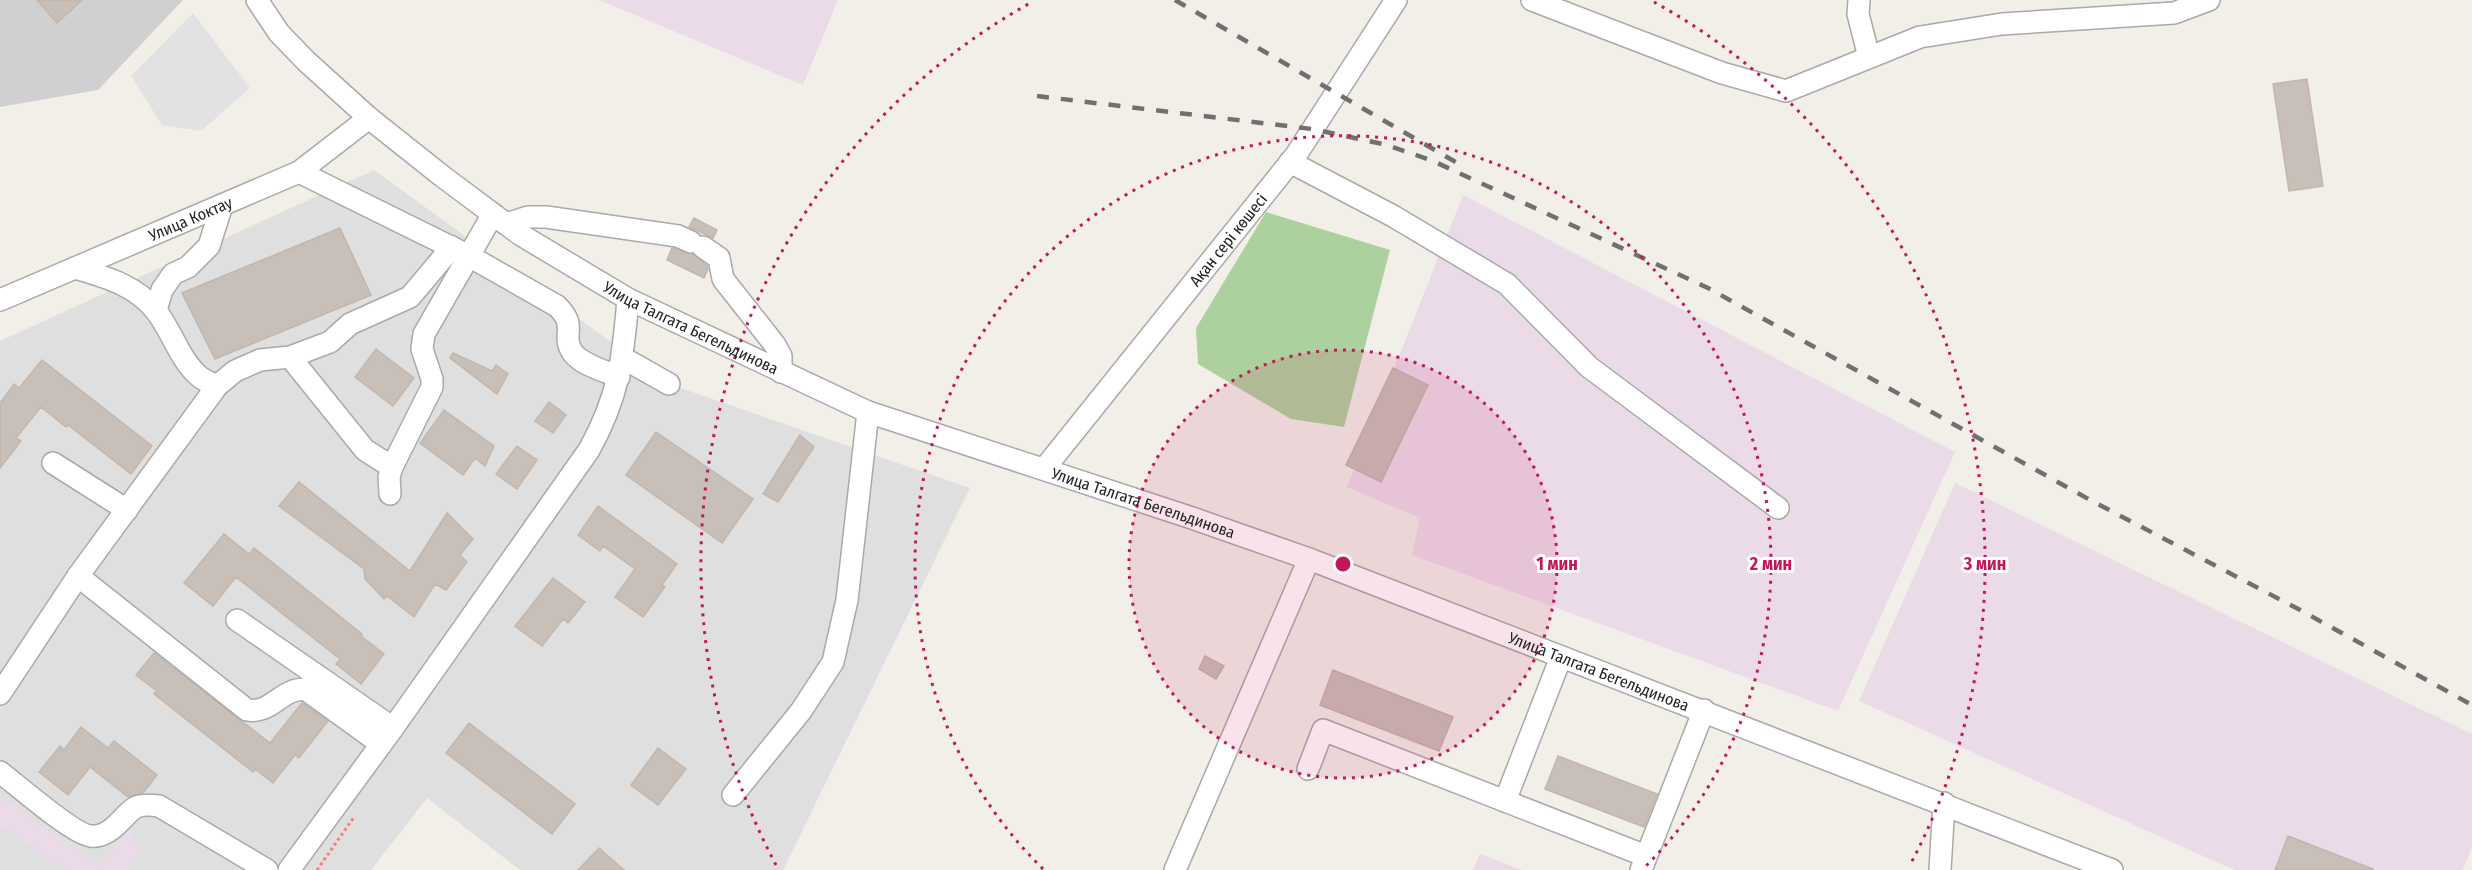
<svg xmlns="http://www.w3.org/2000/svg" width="2472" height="870" font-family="'Fira Sans Condensed',sans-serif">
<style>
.residential{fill:#e0dfdf}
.industrial{fill:#ebdbe8}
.religious{fill:#d0d0d0}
.forest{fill:#add19e}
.parking{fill:#e2e2e2}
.building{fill:#c7bfb8;stroke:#c4b6ab;stroke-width:1.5}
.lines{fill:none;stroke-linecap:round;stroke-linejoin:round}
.minor-casing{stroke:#a9a9a9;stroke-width:24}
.path{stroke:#fa8072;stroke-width:3;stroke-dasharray:3 3;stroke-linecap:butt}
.minor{stroke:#fff;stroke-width:21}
.rail{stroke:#707070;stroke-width:4.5;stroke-dasharray:12 12;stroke-linecap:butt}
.ring{fill:none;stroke:#c2185b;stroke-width:3;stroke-dasharray:3 6}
.labels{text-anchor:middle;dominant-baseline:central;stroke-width:6;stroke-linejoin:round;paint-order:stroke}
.street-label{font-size:16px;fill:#222;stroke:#fff}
.centre{fill:#c2185b;stroke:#fff;stroke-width:3}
.ring-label{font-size:18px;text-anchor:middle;font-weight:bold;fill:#c2185b;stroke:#fff;stroke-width:6;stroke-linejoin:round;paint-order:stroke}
</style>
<rect width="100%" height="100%" fill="#f2efe9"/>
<path class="residential" d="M374,170L669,384L970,488L783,870H520L427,798L371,870H0V341Z"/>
<path class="industrial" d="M599,0H838L803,85Z
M1463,195L1955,452L1838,711L1412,555L1420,518L1347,487Z
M1955,483L2472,734V847L2463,870H2234L1859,701Z
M0,797L100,866L128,830L143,852L128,870H66L0,825Z
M1480,854L1522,870H1473Z"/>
<path class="religious" d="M0,0H183L98,90L0,107Z"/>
<path class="forest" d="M1266,212L1390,250L1344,427L1291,419L1198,364L1196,328Z"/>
<path class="parking" d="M193,13L250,88L201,131L162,125L131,76Z"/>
<path class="building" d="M37,0H82L57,23Z
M2307,79L2323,186L2289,191L2273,84Z
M694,218L717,230L713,238L689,227Z
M340,228L371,295L215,359L182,293Z
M672,248L693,254L707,266L708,269L704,278L667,260Z
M376,349L414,378L393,406L355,377Z
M453,353L492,371L496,365L508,374L497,394L450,358Z
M42,360L152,446L131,474L68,425L66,427L41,407L16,438L21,441L0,468V403L14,384L19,388Z
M1393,368L1428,385L1381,482L1346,465Z
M549,402L566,415L553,433L535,421Z
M444,410L494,446L485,466L475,458L463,475L420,443Z
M656,432L753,499L722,543L626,475Z
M800,435L814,447L778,502L763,494Z
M517,446L537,460L517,489L496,474Z
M299,482L410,571L447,513L473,539L460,555L467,562L446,590L435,584L414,617L387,596L384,599L365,579L364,569L279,506Z
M598,506L677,564L662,585L665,587L643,617L615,597L635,569L603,546L600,551L578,535Z
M224,534L249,554L254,548L362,634L361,636L384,654L361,684L336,664L340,659L236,577L213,606L184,583Z
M553,578L585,602L568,623L563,619L542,646L515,626Z
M154,653L270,743L302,703L328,721L299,758L295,755L273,783L255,769L253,772L154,694L157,691L136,675Z
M1205,656L1224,666L1216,679L1199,669Z
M1333,670L1453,717L1439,751L1320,705Z
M469,723L575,804L552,834L446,753Z
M81,727L108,748L114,741L157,775L143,793L128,797L90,767L68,795L39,772L60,746L64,750Z
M658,748L686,769L658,805L631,785Z
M1558,756L1657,794L1644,827L1545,789Z
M2288,836L2373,869V870H2275Z
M599,848L624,870H578Z"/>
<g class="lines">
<g class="minor-casing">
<g id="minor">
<path id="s1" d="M257,0L279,33L306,61L369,118L442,176L521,235L628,299L868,412L1192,518L1309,559L2112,870"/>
<path d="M1532,0L1722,73L1786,91L1920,37L2002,24L2174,13L2209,0"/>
<path d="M1859,0L1858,14L1869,57"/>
<path d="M1290,162L1393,216L1507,284L1589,367L1778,508"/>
<path d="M299,172L469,256L557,306C579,327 560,335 573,353C582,365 605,371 619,377"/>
<path d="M506,224L528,217H546L678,236L691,242"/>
<path d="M703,247L719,258L723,279L775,345L781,356V372"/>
<path d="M75,268C105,277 136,285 156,311C172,331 180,361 200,377C205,381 212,383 217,386"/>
<path id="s2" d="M0,300L299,172L369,118"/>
<path d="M156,310L162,290L173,274L188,267L209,246L222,205"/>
<path d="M290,357L365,450L392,467"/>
<path d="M623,358L669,384"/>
<path d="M53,463L127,510"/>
<path id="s3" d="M1044,469L1296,155L1396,0"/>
<path d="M390,494L389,477L392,467L432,387V379L422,349L424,334L493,214"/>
<path d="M78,576L247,710C272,714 280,689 305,689L381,744"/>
<path d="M237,620L393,728"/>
<path d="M0,694L78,576L217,386L235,371L260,360L290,357L330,342L350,324L410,297L452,247"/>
<path d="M1308,769L1323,730L1646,856"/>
<path d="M0,772C17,785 74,835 91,836C99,837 107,833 113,828C133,811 130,802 159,806L267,870"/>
<path d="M733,795L801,711L833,662L847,600L868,412"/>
<path d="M1505,801L1561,657"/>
<path d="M289,870L393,728L589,450C619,396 623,359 628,299"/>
<path d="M1175,870L1309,559"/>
<path d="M1641,870L1704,710"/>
<path d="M1940,870L1944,803"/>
</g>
</g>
<path class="path" d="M317,870L354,817"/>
<use href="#minor" class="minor"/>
<path class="rail" d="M1175,0L1466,168
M1037,96L1312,129L1387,145L1433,161L1708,288L2092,501L2302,611L2472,705"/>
</g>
<circle cx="1343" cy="564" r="214" fill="#c2185b" fill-opacity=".12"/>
<g class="ring">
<circle cx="1343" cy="564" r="214"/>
<path d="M1043 869A428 428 0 1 1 1643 869"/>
<path d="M776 865A642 642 0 0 1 1032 2M1654 2A642 642 0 0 1 1910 865"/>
</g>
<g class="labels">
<g class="street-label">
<text stroke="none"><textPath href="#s2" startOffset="207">Улица Коктау</textPath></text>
<text stroke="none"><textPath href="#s3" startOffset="294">Ақан сері көшесі</textPath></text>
<text stroke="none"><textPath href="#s1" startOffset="549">Улица Талгата Бегельдинова</textPath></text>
<text stroke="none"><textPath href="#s1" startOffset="1035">Улица Талгата Бегельдинова</textPath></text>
<text stroke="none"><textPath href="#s1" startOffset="1521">Улица Талгата Бегельдинова</textPath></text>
</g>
</g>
<circle cx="1343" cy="564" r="9" class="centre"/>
<g class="ring-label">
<text x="1557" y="570">1 мин</text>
<text x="1771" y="570">2 мин</text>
<text x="1985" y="570">3 мин</text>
</g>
</svg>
